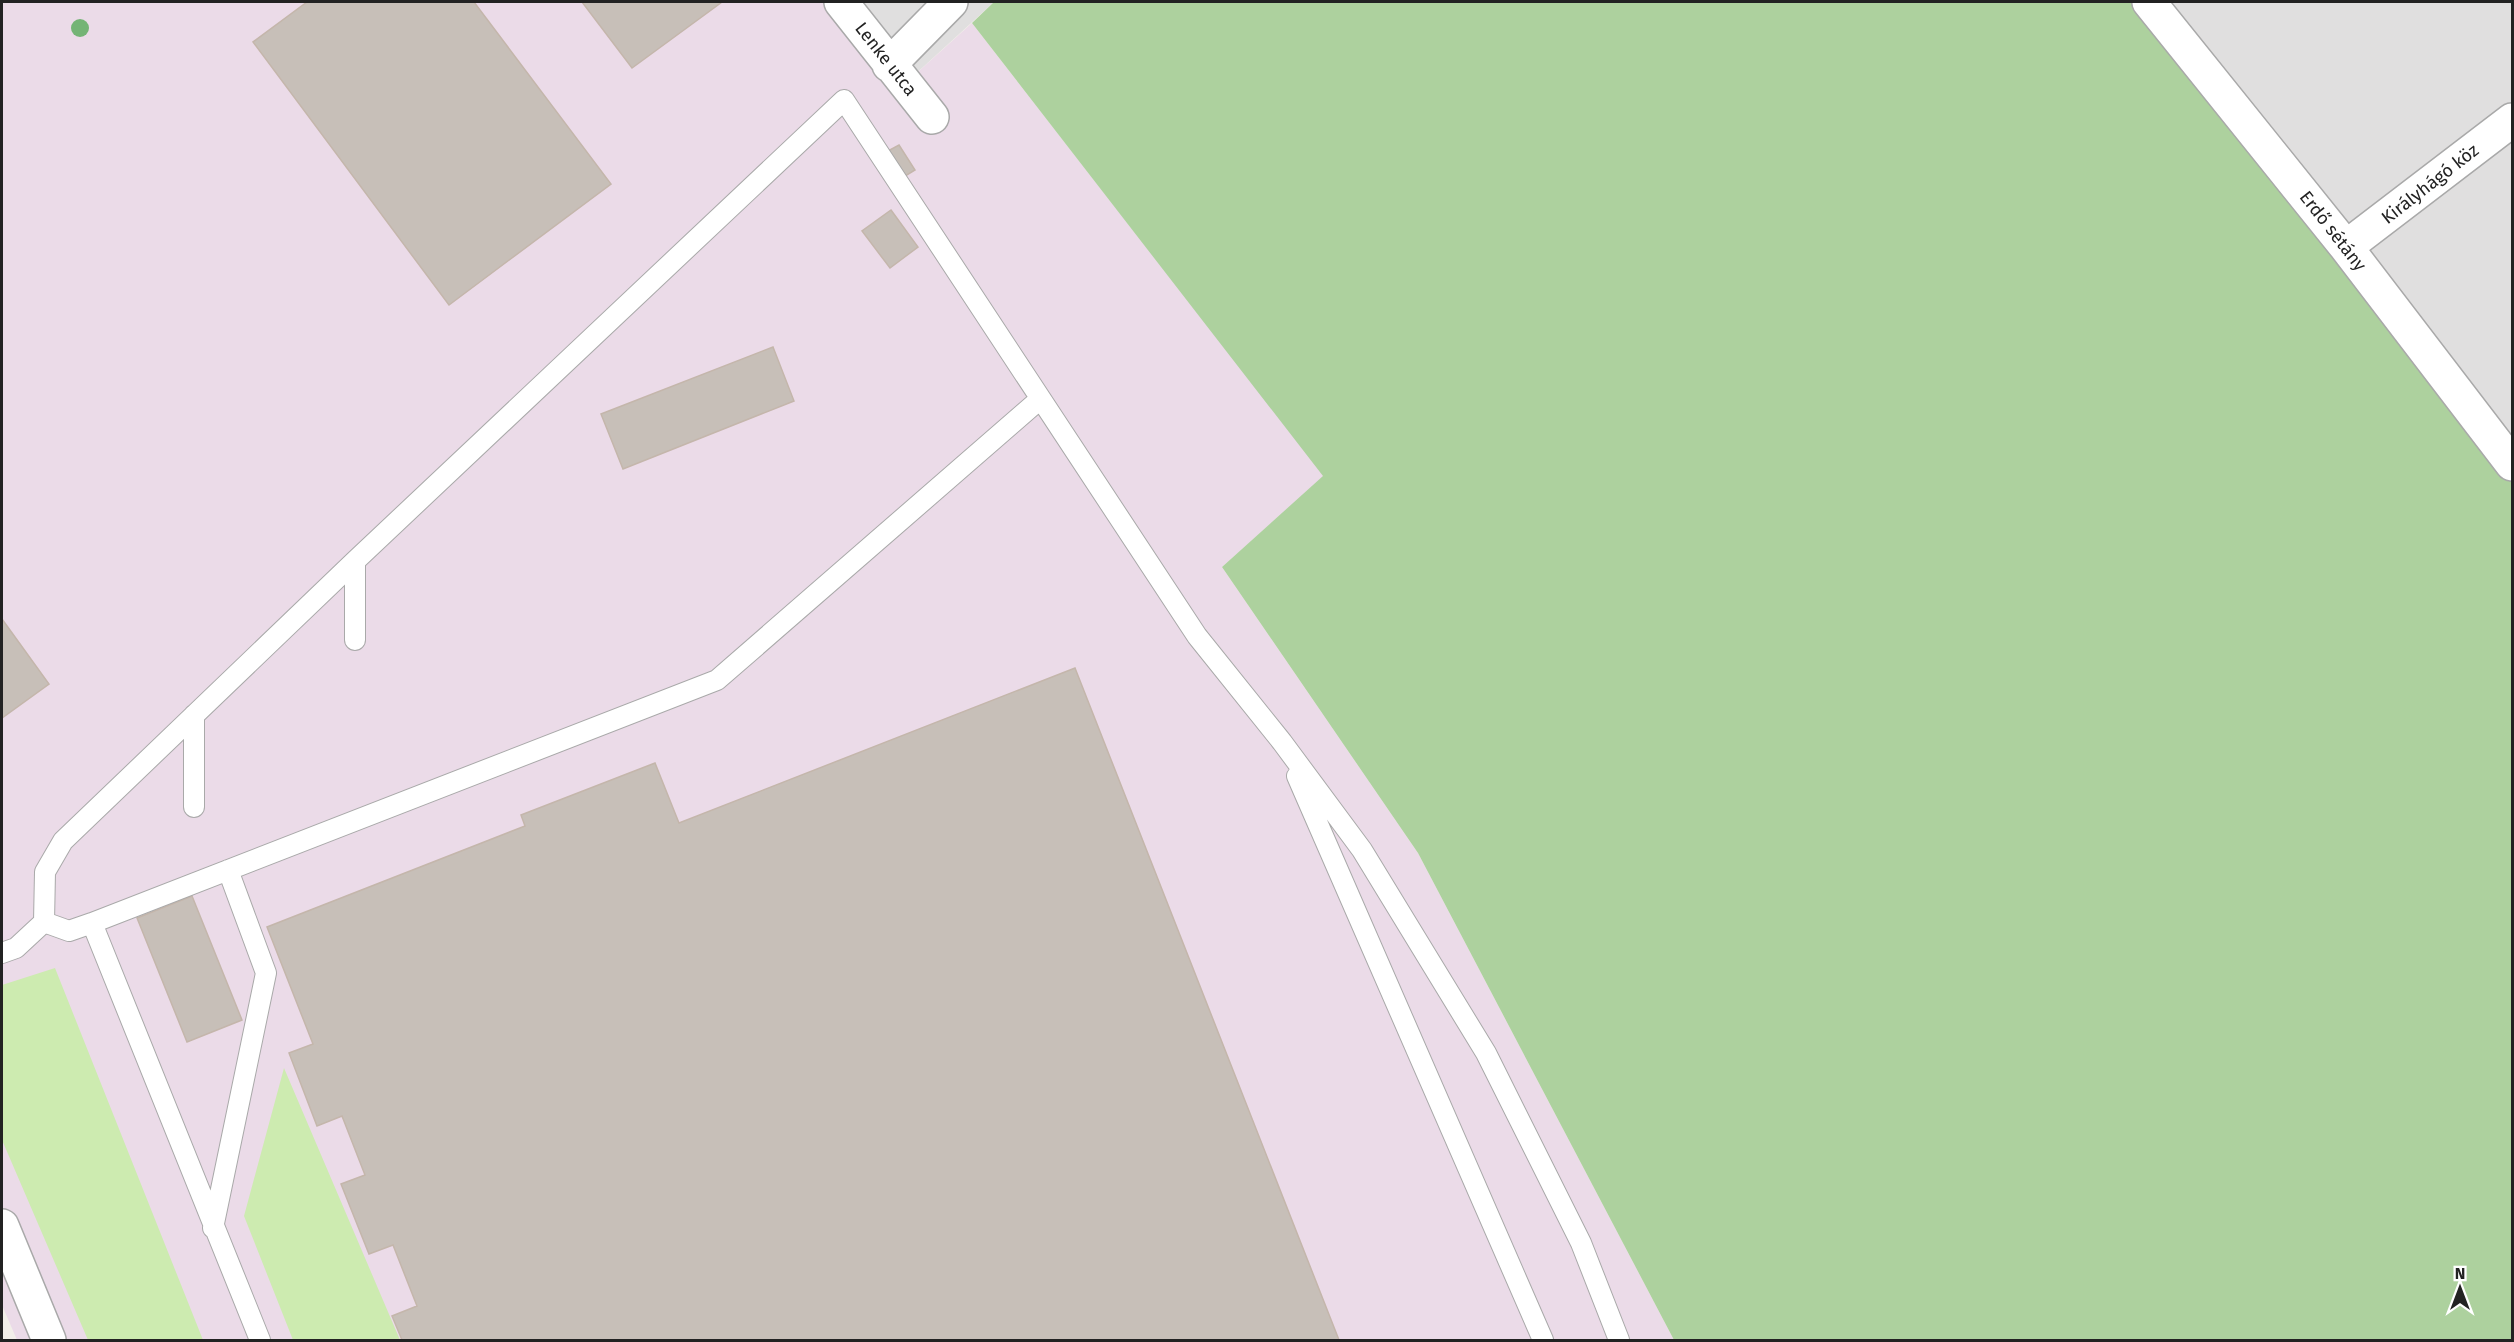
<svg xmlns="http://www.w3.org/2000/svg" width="2514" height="1342" font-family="'Fira Sans',sans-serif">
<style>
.residential{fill:#e0dfdf}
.industrial{fill:#ebdbe8}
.grass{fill:#cdebb0}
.forest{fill:#add19e}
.building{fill:#c7bfb8;stroke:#c4b6ab;stroke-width:1.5}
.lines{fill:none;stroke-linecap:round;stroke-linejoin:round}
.lane-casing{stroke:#a9a9a9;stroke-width:22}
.street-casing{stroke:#a9a9a9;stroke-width:36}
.lane{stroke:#fff;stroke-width:20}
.street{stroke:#fff;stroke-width:33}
.tree{fill:#74b475}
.labels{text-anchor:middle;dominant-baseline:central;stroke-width:6;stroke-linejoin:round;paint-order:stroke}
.street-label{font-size:18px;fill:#222;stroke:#fff}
</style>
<rect width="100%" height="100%" fill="#f2efe9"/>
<path class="residential" d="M829,2H994L898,90Z
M2136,2H2512V492Z"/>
<path class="industrial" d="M2,2H829L898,90L972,23L1324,476L1222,567L1418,853L1674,1340H17L2,1305Z"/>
<path class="grass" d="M55,968L203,1340H88L2,1140V985Z
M284,1068L400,1340H293L244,1216Z"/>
<path class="forest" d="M994,2H2149L2512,464V1340H1674L1418,853L1222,567L1323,476L972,23Z"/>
<path class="building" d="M307,2H474L611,184L449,305L253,42Z
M582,2H722L632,68Z
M899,145L915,170L902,178L886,152Z
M891,210L918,247L890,268L862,231Z
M773,347L794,401L623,469L601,414Z
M2,619L49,684L2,718Z
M1075,668L1339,1340H402L392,1316L417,1306L393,1245L369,1254L341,1184L365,1175L342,1116L317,1126L289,1053L313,1044L267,927L525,826L521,815L655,763L679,823Z
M192,896L242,1020L187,1042L137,918Z"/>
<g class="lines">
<g class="lane-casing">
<path id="lane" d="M355,561V640
M194,715V807
M1297,776L1543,1340
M44,922L69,931L92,923L260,1340
M92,923L717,680L1039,400
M2,953L16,948L44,922L45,872L63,841L355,561L844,100L1197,636L1282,742L1362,850L1486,1053L1581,1243L1619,1340
M213,1228L266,973L228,870"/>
</g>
<g class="street-casing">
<path id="street" d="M841,2L932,117
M2149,2L2346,247L2512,464
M889,65L951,2
M2346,247L2512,120
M2,1226L49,1340"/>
</g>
<use href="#lane" class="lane"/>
<use href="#street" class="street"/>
</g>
<circle class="tree" cx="80" cy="28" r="9"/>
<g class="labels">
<g class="street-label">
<text transform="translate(886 59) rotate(52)">Lenke utca</text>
<text transform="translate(2430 184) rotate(-38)">Királyhágó köz</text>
<text transform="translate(2333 231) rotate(52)">Erdő sétány</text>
</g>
</g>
<rect width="2514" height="1342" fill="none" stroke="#222222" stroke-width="6"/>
<g transform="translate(2460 1288)" stroke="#ffffff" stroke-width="4.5" paint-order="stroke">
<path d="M0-4.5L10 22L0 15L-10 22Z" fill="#222222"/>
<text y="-9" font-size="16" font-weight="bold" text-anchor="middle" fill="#222222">N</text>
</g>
</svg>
